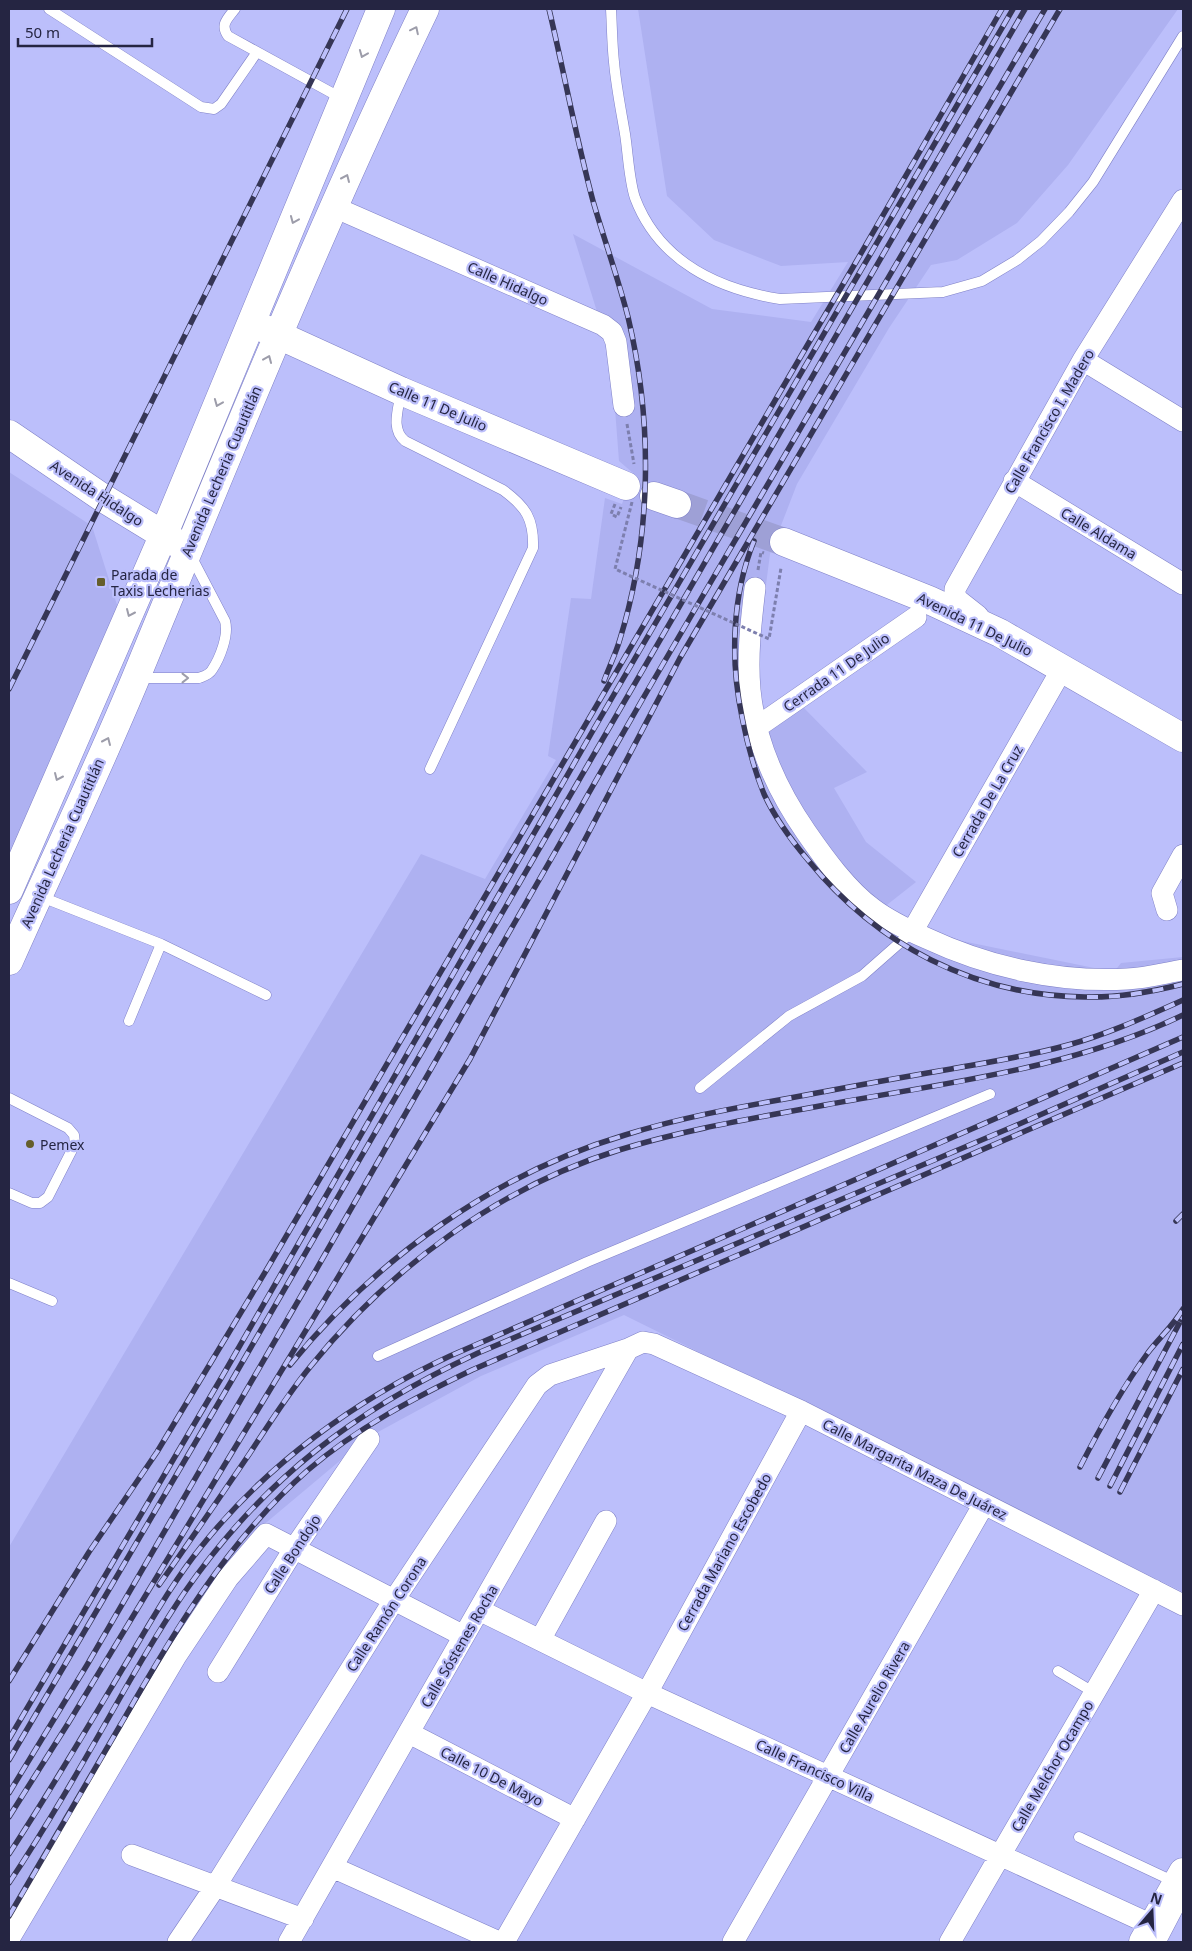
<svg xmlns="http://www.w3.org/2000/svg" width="1192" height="1951" font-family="'Noto Sans',sans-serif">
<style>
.built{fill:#aeb1f1}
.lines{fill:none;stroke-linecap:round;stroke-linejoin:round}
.secondary-tunnel{stroke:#9ea0d6;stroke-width:28;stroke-dasharray:28 14;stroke-linecap:butt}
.lane-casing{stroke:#7f80c7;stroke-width:11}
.street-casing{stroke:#7f80c7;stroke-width:22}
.secondary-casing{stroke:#7f80c7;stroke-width:29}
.primary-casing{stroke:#7f80c7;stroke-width:29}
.path{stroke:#7d7fae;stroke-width:3;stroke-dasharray:4 2.5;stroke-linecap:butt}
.lane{stroke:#fff;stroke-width:10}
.street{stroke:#fff;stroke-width:21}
.secondary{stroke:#fff;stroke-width:28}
.primary{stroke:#fff;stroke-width:28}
.rail-casing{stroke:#363656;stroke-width:5.5}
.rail{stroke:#bcbffb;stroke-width:4;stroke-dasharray:11;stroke-linecap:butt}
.path-bridge{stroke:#7d7fae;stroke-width:3;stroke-dasharray:4 2.5;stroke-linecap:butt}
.oneway{stroke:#9d9daa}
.poi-dot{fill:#655e2b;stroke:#bcbffb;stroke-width:2}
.labels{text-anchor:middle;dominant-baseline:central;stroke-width:4.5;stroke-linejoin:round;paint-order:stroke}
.street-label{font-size:14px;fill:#252542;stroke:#bcbffb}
.poi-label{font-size:14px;fill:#252542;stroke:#bcbffb;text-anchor:start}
</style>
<rect width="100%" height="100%" fill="#bcbffb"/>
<path class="built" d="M638,9H1178L1068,165L1017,223L957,260L931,265L889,328L797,484L770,554L761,623L757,702L768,728L801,705L867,772L834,788L866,842L916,882L883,908L957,940L1114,972L1121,963L1183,957V1592L624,1315L481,1376L367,1438L261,1527L9,1941V1547L421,854L485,879L556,760L548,756L571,598L591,599L605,498L622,504L633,473L619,461L611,357L573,234L712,309L811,322L848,262L781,266L714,240L667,196Z
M9,472L92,526L118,608L9,860Z"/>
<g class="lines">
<path class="secondary-tunnel" d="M677,504L784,542"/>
<g class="lane-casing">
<path id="lane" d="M49,9L201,107L214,109L221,104L257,52
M235,9C227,19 220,25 228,36L343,99
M611,9C612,26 612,44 614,62C616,86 621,110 625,134C628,153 629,180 635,198C659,261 717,289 780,299L943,292L982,281L1017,260L1041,241L1069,212L1093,182L1183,36
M401,391C399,408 390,429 405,441L503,490C526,507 534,519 533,548L430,769
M137,678H199C204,676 209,675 212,670C220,658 229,635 225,621L190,554
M39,896L161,944L266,995
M129,1021L161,944
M700,1088L789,1016L862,976L912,932
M9,1098L68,1128L74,1135L75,1144L48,1197L40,1203H32L9,1193
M9,1283L52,1301
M378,1356L587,1262L990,1094
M1058,1671L1095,1693
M1079,1837L1177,1883
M1161,1942L1183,1900"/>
</g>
<g class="street-casing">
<path id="street" d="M334,207L603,325L612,332L616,342L624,406
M1083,360L1183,421
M1014,481L1183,584
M755,588C751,622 747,655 750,690C755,741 777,790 806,832C824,858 847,890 873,909C889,921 908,930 926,938C988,967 1058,983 1127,979C1146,978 1165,973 1183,970
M978,616L959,601L955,596V589L1083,360L1183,200
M757,727L916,617
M1167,910L1162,893L1183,855
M912,932L1062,669
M479,1610L647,1693L1152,1925
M540,1640L606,1521
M218,1672L294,1549L369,1439
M409,1733L575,1819
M132,1855L303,1919
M332,1867L499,1942
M9,1939L176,1656L228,1578L266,1534L464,1636
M178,1942L215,1887L394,1600L537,1385L550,1375L628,1349L643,1342L654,1344L801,1411L1183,1605
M289,1942L628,1349
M504,1942L647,1693L801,1411
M733,1942L984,1504
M950,1942L1154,1590"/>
</g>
<g class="secondary-casing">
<path id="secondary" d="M263,328L401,391L626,486
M9,434L103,498L180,545
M654,496L677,504
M784,542L929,600L1000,633L1183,738
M9,890L163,536L381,9
M9,961C51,866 97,772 137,675C229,452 320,227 425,9"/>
</g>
<g class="primary-casing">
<path id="primary" d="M1143,1942L1183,1872"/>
</g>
<path class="path" d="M627,424L634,464
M615,504L611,514L617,517L621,507
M758,570L761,552L764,553"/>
<use href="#lane" class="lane"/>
<use href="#street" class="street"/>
<use href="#secondary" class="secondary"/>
<use href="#primary" class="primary"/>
<g class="rail-casing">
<path id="rail" d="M549,9C564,72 576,138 593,201C604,239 618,278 628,317C653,422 652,535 620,639C616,653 609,667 604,681
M754,541C732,595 730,660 742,717C747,743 754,769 764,794C775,818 791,840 808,860C877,945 975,996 1085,997C1119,998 1151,992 1183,984
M9,689L347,9
M1176,1221L1183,1214
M290,1365C376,1259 494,1174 625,1135C679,1118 734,1108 790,1098C843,1088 897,1078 951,1069C990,1062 1029,1056 1068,1045C1108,1034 1145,1017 1183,1000
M1080,1467C1100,1428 1121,1390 1147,1354C1158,1339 1173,1326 1183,1309
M1098,1478L1180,1322
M1110,1486L1183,1344
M1120,1492L1183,1369
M159,1585C190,1541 220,1497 250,1453C269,1424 288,1394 310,1367C389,1269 499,1187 619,1150C686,1129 756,1118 825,1105C945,1083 1071,1069 1183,1015
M9,1681L89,1552L157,1452L267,1269L856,262L1002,9
M9,1739L223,1375L595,727L1013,9
M9,1760L232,1380L1025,9
M9,1793L87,1665L316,1270L642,700L1045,9
M9,1817L69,1722L470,1059L680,658L1060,9
M9,1854C49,1793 86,1730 123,1668C148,1627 171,1584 201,1547C266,1465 355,1400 450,1356L1183,1037
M9,1883C51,1820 88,1754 125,1689C144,1656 163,1624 184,1593C262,1480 355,1410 478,1353L1017,1125L1183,1052
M9,1916C47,1852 84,1788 121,1724C174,1632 227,1541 308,1470C357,1428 414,1398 472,1370L1183,1063"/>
</g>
<use href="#rail" class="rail"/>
<path class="path-bridge" d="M632,502L615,569L769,639L781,568"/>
</g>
<defs><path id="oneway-chevron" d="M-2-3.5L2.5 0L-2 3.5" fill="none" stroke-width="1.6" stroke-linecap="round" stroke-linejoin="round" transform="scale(1.25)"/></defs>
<g class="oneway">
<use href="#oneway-chevron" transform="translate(415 30) rotate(-64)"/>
<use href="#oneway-chevron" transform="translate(363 54) rotate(112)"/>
<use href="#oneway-chevron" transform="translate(346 178) rotate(-66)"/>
<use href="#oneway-chevron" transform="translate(294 220) rotate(113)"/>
<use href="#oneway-chevron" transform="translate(268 359) rotate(-67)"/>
<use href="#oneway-chevron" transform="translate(218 403) rotate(112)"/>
<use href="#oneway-chevron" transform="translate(130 613) rotate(114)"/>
<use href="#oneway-chevron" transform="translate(185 678)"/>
<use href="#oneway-chevron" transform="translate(107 741) rotate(-66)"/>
<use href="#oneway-chevron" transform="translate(58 777) rotate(114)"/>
</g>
<g class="poi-dot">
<rect x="96" y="577" width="10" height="10" rx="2.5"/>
<circle cx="30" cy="1144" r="5"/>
</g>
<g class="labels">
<g class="street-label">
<text transform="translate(508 283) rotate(24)">Calle Hidalgo</text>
<text transform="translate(438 406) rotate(23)">Calle 11 De Julio</text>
<text transform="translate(1049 421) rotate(-60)">Calle Francisco I. Madero</text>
<text transform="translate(221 471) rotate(-67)">Avenida Lecheria Cuautitlán</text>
<text transform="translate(97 493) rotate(33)">Avenida Hidalgo</text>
<text transform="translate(1099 533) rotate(31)">Calle Aldama</text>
<text transform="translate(975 624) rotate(26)">Avenida 11 De Julio</text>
<text transform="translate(836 672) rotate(-35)">Cerrada 11 De Julio</text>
<text transform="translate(987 801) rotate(-60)">Cerrada De La Cruz</text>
<text transform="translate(62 843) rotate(-66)">Avenida Lecheria Cuautitlán</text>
<text transform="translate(915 1469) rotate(27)">Calle Margarita Maza De Juárez</text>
<text transform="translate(724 1552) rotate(-61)">Cerrada Mariano Escobedo</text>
<text transform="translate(292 1554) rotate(-57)">Calle Bondojo</text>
<text transform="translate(386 1614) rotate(-57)">Calle Ramón Corona</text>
<text transform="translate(459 1646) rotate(-60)">Calle Sóstenes Rocha</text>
<text transform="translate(874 1697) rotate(-60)">Calle Aurelio Rivera</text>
<text transform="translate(1052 1766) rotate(-60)">Calle Melchor Ocampo</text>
<text transform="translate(815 1770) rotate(25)">Calle Francisco Villa</text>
<text transform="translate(492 1776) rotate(27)">Calle 10 De Mayo</text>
</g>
<g class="poi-label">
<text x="111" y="574">Parada de<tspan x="111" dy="16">Taxis Lecherias</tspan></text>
<text x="40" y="1144">Pemex</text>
</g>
</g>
<rect width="1192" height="1951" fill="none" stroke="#252542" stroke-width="20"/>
<g transform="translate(1152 1911) rotate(19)" stroke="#bcbffb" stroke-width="4" paint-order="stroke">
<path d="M0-4L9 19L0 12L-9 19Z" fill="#252542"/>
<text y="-8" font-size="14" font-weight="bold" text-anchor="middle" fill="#252542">N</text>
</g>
<path d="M18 38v8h134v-8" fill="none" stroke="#252542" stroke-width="2.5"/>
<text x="25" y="38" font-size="15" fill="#252542" stroke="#bcbffb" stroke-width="4" paint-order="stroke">50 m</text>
</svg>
